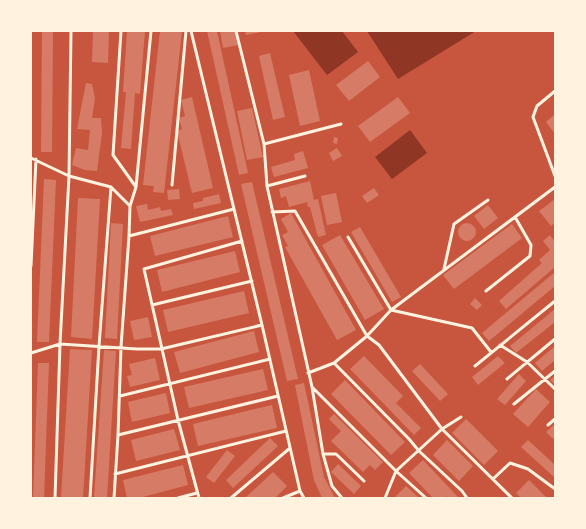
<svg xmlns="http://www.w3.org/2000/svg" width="586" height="529" font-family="'Noto Sans',sans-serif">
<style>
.water{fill:#8f3625}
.building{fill:#d67c66}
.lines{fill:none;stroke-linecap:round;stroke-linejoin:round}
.service{stroke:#fff3e0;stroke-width:3}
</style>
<rect width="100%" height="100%" fill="#c8553d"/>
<path class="water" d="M293,31H342L358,52L327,75Z
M367,31H476L398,79Z
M410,130L427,153L392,179L375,157Z"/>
<path class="building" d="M42,31H53L52,152H41Z
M93,31H109L108,63L92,62Z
M127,31H145L140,94L135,93L131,149L121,148L126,92H123Z
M160,31H182L164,193L153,192L154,186L143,185Z
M207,31H217L248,173L239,175Z
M220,31H235L238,45L223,48Z
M245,31H260L261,32L246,35Z
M270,53L285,117L273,120L259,56Z
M368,61L380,77L349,101L336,85Z
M309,70L320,121L300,126L289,75Z
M86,83L92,84L95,98L92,118H101L102,133L97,171L85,170L72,165L76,148L88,150L90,130L77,129Z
M192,97L213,188L192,193L177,131L182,129L179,118L185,116L181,100Z
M398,97L410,113L370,142L358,126Z
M252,108L263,157L247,160L237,111Z
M555,114V134L546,122Z
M334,137L338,138L337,144L333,143Z
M337,148L342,156L333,161L329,153Z
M303,151L308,168L274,177L271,167L295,160L294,154Z
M44,179L56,180L49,342H37Z
M310,181L314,200L318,199L326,235L318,237L310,207H308L307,202L289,207L286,196L281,198L279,189Z
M252,182L298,379L287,381L241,184Z
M374,188L379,195L367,203L362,196Z
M179,189L180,199L168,200L167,190Z
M336,193L342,222L327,225L321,196Z
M219,194L221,203L194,209L193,203L203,201V198Z
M78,198L100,199L92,339L71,337Z
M555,199V223L551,226L539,211Z
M147,204L148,210L160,207L161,211L171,209L173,215L140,222L136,206Z
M488,205L498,218L484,229L474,216Z
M291,213L356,330L337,340L285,247L288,246L282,235L288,232L281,219Z
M228,216L233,237L155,256L150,236Z
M458 232a9 9 0 1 1 18 0a9 9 0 1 1-18 0Z
M111,223L123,224L117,339L105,338Z
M512,224L522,238L454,289L443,275Z
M360,227L401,297L392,302L351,232Z
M340,235L384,309L365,320L322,245Z
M550,235L555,242V267L506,309L499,301L542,263L539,260L550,250L543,241Z
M235,251L240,272L162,292L157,270Z
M555,272V286L489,341L482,333Z
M244,291L249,313L168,332L163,310Z
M475,298L482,305L477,310L470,304Z
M555,309V322L516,353L510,346Z
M148,317L152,337L134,340L130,321Z
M254,331L259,352L180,373L174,352Z
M555,346V360L542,371L535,363Z
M70,349L92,350L83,498H61Z
M104,350L116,351L107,498H94Z
M364,356L403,396L396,403L421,428L414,435L350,369Z
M498,356L505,363L478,385L472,377Z
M155,358L160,380L130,387L127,376L132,375L129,364Z
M38,363H49L44,498H33Z
M420,364L448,394L440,401L412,371Z
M263,369L268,390L189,408L184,387Z
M519,374L526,381L505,405L497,399Z
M555,376V385L550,380Z
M345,380L405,442L391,455L331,394Z
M304,383L324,477L335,498H322L314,480L295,385Z
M536,389L550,402L528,427L513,414Z
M166,393L170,413L132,422L128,402Z
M272,405L277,428L198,446L193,424Z
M334,414L383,462L375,470L370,465L363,472L331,441L341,431L329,419Z
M466,419L498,451L484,465L452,433Z
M555,424V437L553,439L546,432Z
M174,429L180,450L136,461L131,440Z
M270,438L278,446L233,488L226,480Z
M447,440L473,466L459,481L433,455Z
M528,440L555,465V478L521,447Z
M227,450L235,456L214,483L206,477Z
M423,460L459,498H447L446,496L444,498H433L409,473Z
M338,464L361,486L354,494L331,472Z
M183,465L188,485L139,498H127L123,480Z
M273,472L287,486L275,498H245Z
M529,480L547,498H521L516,493Z
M406,486L419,498H394Z"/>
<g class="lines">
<path class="service" d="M121,31L113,155L136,187
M191,31L262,325L300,491L304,498
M236,31L264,144L267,186L312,387L323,454L332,486L342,498
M555,91L537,106L533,117L555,176
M264,144L341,124
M31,158L69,176L111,187L130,206
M172,185L186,31
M267,186L305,176
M272,212L295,211L367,336L379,345L442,429L512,498
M129,236L234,209
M348,237L391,310L555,187
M31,266L36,159
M444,269L454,224L488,200
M486,291L530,256L531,245L515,217
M152,305L252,281
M500,345L527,362L555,389
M31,353L60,344L137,349H161L262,325
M334,363L409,439L419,451L462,491L467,498
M475,366L555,301
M308,373L334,363L367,336L391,310L472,328L491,352
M507,379L555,339
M312,387L396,471L426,498
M120,396L270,359
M514,404L555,371
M548,425L555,419
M118,435L278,396
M323,454H336L364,481
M115,474L286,431
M493,479L510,463L528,469L555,489
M55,498L60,344L69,176L71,31
M90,498L99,346L111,187
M114,498L118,435L121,347L129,236L130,206L136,187L151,31
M178,498L197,493
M199,498L178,420L144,269L242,241
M231,498L290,448
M283,498L300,491
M385,498L396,471L442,429L461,417"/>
</g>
<rect width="586" height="529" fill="none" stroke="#fff3e0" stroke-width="64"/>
</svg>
